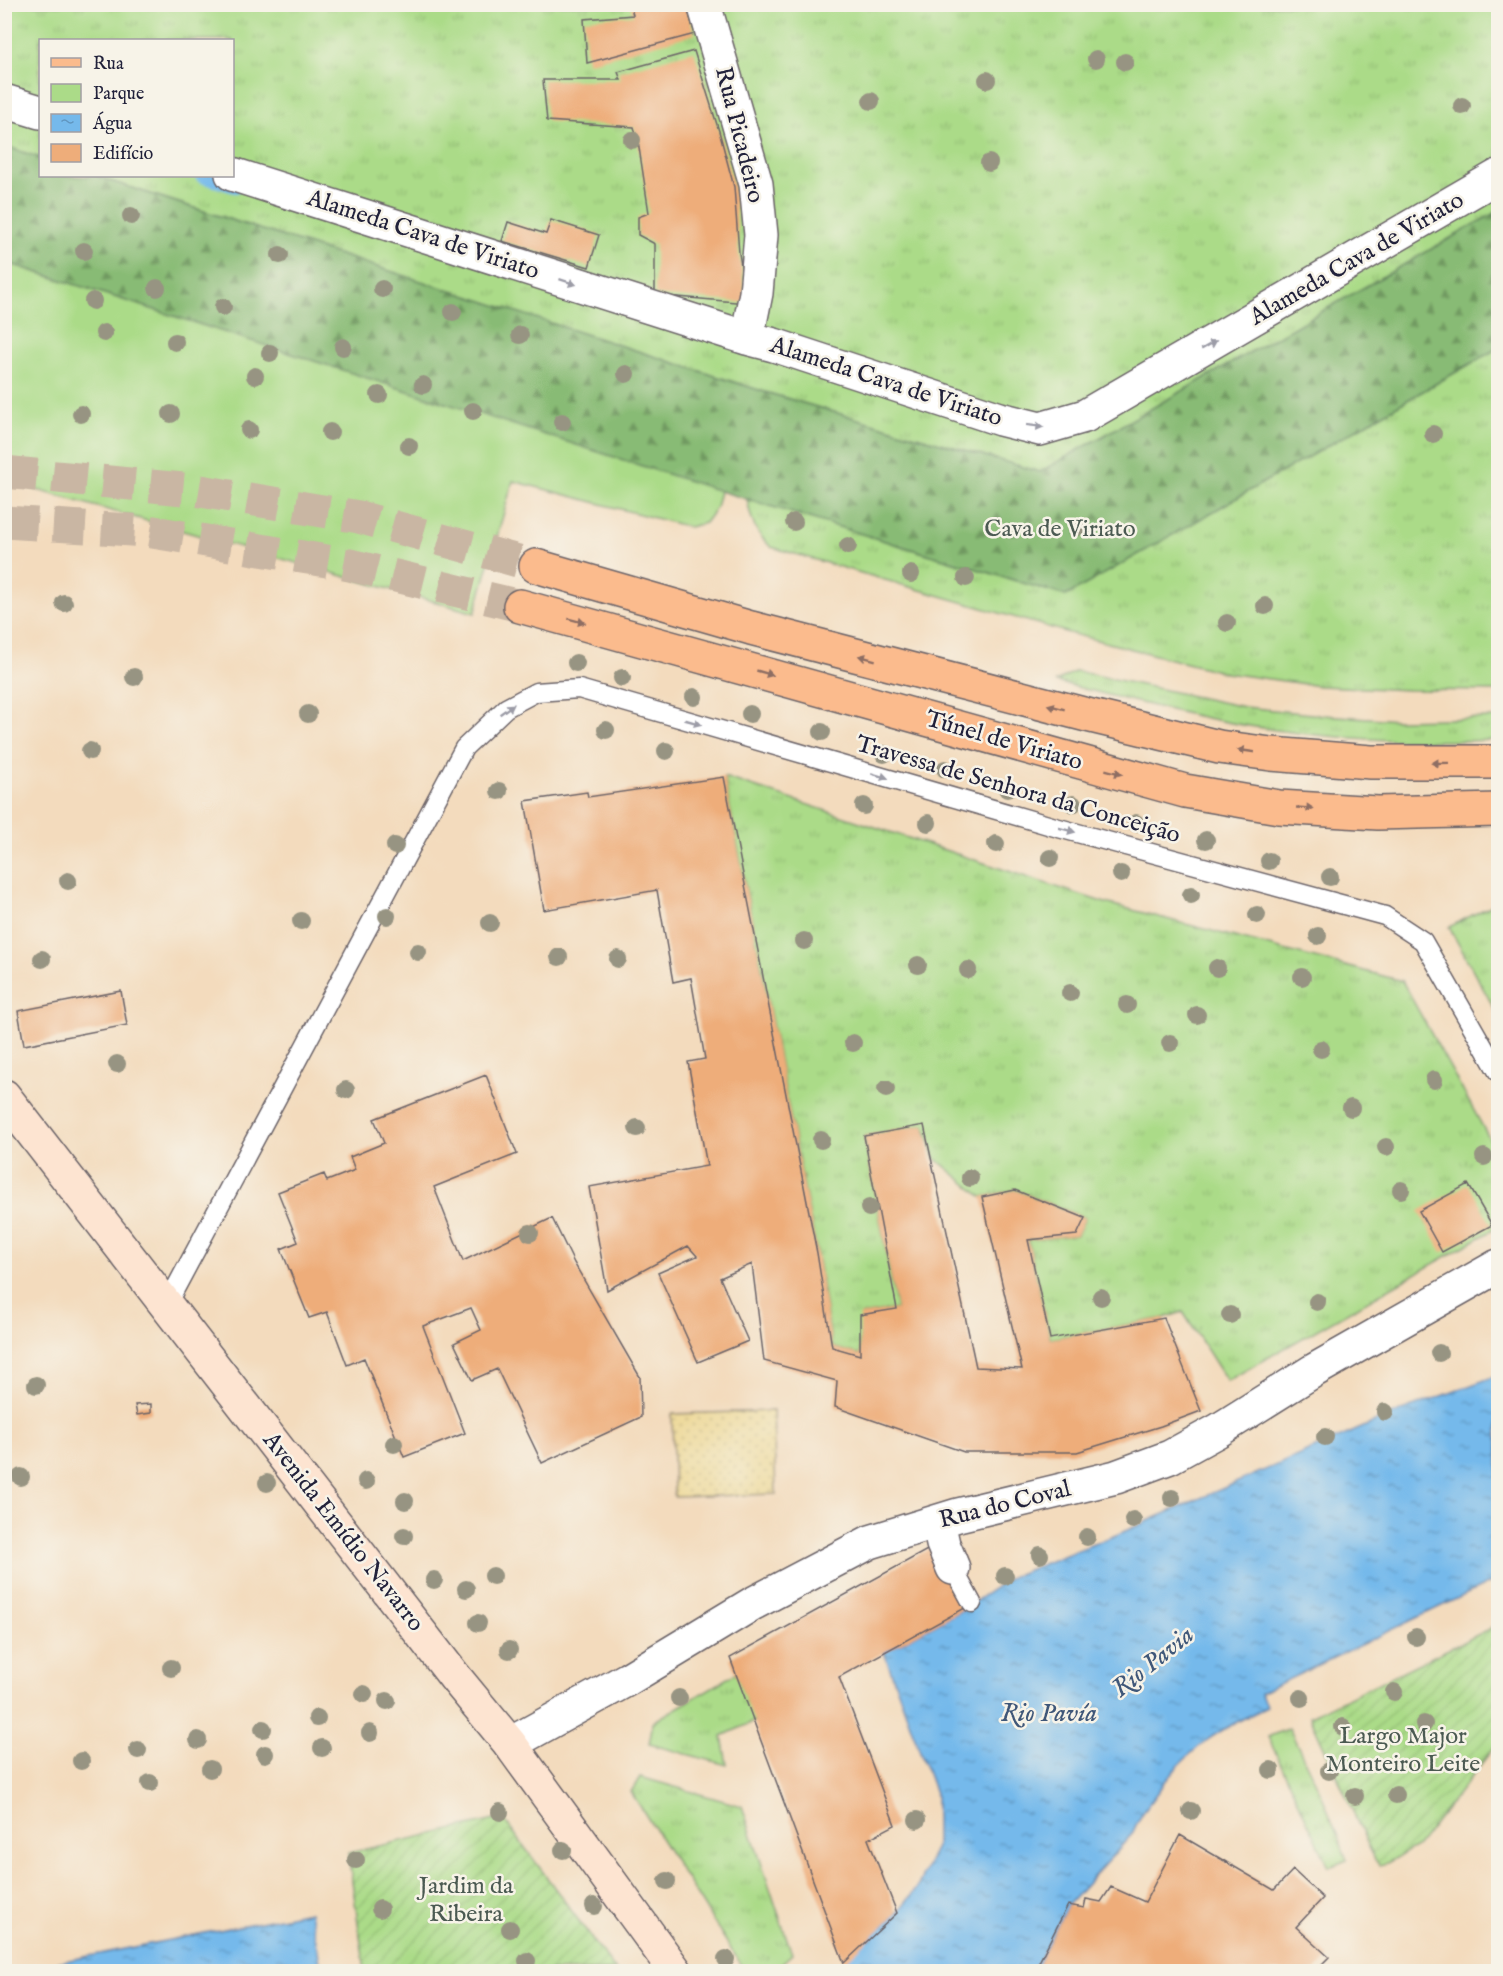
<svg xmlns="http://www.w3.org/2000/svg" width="1503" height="1976" font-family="'IM FELL English',serif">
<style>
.grass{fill:url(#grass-tufts);stroke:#667e62;stroke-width:1.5}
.forest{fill:url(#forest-firs);stroke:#556e58;stroke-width:1.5}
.sand{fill:url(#sand-dots);stroke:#887e6c;stroke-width:1.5}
.park{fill:#abdb88;stroke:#667e62;stroke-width:1.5}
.garden{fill:url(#garden-furrows);stroke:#667e62;stroke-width:1.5}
.water{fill:url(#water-ripples);stroke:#4c6e93;stroke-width:1.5}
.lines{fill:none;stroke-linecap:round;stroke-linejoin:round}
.stream{stroke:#75b9eb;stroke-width:14}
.building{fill:#eead7a}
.primary-tunnel{stroke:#c9b6a3;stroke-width:33;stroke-dasharray:33 16;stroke-linecap:butt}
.lane-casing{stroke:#6b6368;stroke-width:21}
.street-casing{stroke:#6b6368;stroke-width:36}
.secondary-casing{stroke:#6b6368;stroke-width:36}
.primary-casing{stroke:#6b6368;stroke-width:36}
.lane{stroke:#fff;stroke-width:18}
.street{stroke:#fff;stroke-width:33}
.secondary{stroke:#fde4d1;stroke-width:33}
.primary{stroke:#fbbb8d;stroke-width:33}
.tree{fill:#979482}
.oneway{fill:#9c9ca7}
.oneway2{fill:#8e6e64}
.labels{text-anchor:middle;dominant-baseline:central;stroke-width:5;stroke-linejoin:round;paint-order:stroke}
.street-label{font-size:24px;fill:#22223b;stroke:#f7f3e8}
.park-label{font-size:24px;fill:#4b5a52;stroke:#f7f3e8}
.water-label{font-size:26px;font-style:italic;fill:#3f5779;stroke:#f7f3e8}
</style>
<defs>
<pattern id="grass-tufts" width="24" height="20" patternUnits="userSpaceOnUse" patternTransform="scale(1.5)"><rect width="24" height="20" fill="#abdb88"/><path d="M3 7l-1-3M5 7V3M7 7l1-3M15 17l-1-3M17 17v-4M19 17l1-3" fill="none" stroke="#93bc76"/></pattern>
<pattern id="forest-firs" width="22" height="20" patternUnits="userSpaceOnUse" patternTransform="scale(1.5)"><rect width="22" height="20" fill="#88bb74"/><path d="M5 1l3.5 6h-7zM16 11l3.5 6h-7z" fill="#6f9860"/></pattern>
<pattern id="sand-dots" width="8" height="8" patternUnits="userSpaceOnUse" patternTransform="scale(1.5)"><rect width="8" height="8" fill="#eeda9e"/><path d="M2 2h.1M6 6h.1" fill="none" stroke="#ccbb89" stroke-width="1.8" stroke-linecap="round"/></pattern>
<pattern id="garden-furrows" width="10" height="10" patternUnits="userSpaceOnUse" patternTransform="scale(1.5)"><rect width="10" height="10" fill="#abdb88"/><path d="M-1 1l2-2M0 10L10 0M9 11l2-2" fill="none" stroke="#93bc76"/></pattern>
<pattern id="water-ripples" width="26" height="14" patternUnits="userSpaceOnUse" patternTransform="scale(1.5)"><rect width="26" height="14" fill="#75b9eb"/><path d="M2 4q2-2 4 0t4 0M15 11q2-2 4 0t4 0" fill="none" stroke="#6096c0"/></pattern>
</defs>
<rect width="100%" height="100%" fill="#f7f3e8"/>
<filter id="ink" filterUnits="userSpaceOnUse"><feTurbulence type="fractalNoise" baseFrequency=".0167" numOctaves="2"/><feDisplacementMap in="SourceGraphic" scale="12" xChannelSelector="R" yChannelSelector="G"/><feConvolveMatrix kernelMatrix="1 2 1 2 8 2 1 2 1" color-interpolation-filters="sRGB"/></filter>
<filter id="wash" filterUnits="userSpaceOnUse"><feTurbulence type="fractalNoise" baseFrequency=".008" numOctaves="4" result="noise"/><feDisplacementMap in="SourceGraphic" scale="24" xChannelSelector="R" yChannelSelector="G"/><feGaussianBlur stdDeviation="1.35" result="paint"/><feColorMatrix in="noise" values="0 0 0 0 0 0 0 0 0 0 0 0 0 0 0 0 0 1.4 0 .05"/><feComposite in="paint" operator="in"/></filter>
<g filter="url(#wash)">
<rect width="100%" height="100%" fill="#f3dbbd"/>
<path class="grass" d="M5,5H1498V211L1040,472L765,392L95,176H232V40H40V158L5,146Z
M1498,348V691L1409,690L1320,686L1226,673L1069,633L771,547C755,533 751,520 747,499L1066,596Z
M1076,671L1244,707L1322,715L1398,720L1498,718V740C1414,743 1326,739 1243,725C1180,714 1118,697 1056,682Z
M724,777L1102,902L1402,981L1498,1154V1227L1227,1381L1183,1312L1164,1318L1050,1339L1028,1240L1077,1235L1085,1218L1015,1190L982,1197L935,1158L924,1125L864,1136L897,1309L861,1315L860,1355L832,1347L817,1253Z
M1498,902V1015L1449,927Z
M736,1673L755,1721L722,1736L727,1765L649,1744L653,1722Z
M1289,1728L1322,1796L1347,1860L1329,1867L1268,1737Z
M640,1777L742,1806L792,1954L773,1971H745L631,1792Z"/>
<path class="forest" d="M5,146L40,158V176H95L765,392L1040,472L1498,211V348L1066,596L720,491L5,262Z"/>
<path class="sand" d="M773,1411L776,1494L674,1497L672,1414Z"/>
<path class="park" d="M4,262L720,491L716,508L705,523L689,527L513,481L475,613L5,481Z"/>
<path class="garden" d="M1498,1625V1742L1418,1846L1387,1863L1379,1865L1374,1858L1310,1716Z
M503,1818L616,1971H365L348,1853Z"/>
<path class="water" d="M1498,1375V1579L1260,1693L1267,1707C1216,1731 1188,1748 1156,1794C1146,1807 1138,1819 1132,1834L1068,1905L1034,1971L832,1972L897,1913L917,1888L936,1847V1796L884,1652L965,1608L1013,1576L1116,1535L1391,1415Z
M310,1912L322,1971H14Z"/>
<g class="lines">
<path class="stream" d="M202,176L235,186"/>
</g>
<g id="blocks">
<path class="building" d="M630,4H686L695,34L587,63L584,19L633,15Z
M694,51L719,131L734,187L739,253L747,303L655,295V244L638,235V217L649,213L638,141L634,127L547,121L543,80H621L618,72Z
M551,220L599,235L589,267L502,241L508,222L546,234Z
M724,777L817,1253L832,1347L860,1355V1315L897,1309L864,1136L924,1125L976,1367L1022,1369L982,1197L1015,1190L1085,1218L1077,1235L1028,1240L1050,1339L1164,1318L1201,1411L1161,1426L1077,1452H964L835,1407L837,1381L764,1361L752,1264L720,1278L748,1341L698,1362L658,1273L697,1256L688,1246L607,1290L589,1187L707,1166L688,1062L705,1059L691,978L673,982L657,890L544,910L525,801L587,792L588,797Z
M121,991L127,1025L24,1045L18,1011Z
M486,1075L517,1154L434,1187L463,1261L552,1218L574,1263L640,1377L641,1417L542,1463L497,1369L472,1380L454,1343L481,1330L471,1308L423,1326L465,1433L404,1457L364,1358L347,1365L327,1312L309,1318L281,1249L298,1242L278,1192L324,1174L327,1181L355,1170L350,1157L384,1143L374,1119Z
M1468,1184L1492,1225L1442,1252L1419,1211Z
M151,1404V1413L137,1415L135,1405Z
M929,1549L965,1608L839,1677L895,1825L868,1839L897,1913L844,1963L730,1658Z
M1180,1835L1274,1890L1293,1870L1323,1898L1296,1927L1329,1957L1314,1972H1034L1068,1905L1084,1908L1086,1899L1101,1902L1111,1887L1145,1902Z"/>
</g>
</g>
<g filter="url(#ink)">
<use href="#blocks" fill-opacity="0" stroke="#6b6368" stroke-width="1.5"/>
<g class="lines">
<path class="primary-tunnel" d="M4,472L194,490L359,517L536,566
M4,522L147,531L350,565L520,606"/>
<g class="lane-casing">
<path id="lane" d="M167,1304L464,748L506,708L536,692L579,689L1055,827L1385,916L1423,941L1498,1072
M953,1568L972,1603"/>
</g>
<g class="street-casing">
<path id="street" d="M704,4L756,184L761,235L756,293L747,338
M4,101L40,112
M232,174L747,338L774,345L1000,419L1040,429L1085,416L1498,176
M938,1522L943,1544L953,1568
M510,1744L628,1679L752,1604L870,1542L958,1515L1116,1477L1170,1457L1219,1430L1313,1371L1498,1266"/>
</g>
<g class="secondary-casing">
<path id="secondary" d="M4,1096L454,1676L510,1744L676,1972"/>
</g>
<g class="primary-casing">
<path id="primary" d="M536,566L751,628L1087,715L1219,747L1271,754L1371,762H1498
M520,606L1185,791L1279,807L1378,813L1498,810"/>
</g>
<use href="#lane" class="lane"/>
<use href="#street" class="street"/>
<use href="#secondary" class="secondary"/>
<use href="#primary" class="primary"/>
</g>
<g class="tree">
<circle cx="1096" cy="59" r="9"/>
<circle cx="1125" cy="62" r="9"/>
<circle cx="987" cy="80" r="9"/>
<circle cx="871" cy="101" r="9"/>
<circle cx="1462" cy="106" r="9"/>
<circle cx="632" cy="140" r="9"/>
<circle cx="989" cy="163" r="9"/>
<circle cx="131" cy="216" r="9"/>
<circle cx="84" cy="251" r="9"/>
<circle cx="280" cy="255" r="9"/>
<circle cx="157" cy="288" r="9"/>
<circle cx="382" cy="289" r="9"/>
<circle cx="93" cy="301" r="9"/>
<circle cx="223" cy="307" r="9"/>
<circle cx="453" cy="312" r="9"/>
<circle cx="104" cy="333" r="9"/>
<circle cx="520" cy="335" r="9"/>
<circle cx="175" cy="342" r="9"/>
<circle cx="343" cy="347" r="9"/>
<circle cx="270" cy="353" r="9"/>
<circle cx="626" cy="374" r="9"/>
<circle cx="255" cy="376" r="9"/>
<circle cx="423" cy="385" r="9"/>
<circle cx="379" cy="395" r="9"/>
<circle cx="473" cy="411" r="9"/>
<circle cx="81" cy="414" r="9"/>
<circle cx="171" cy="414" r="9"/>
<circle cx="562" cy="422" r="9"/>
<circle cx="249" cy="430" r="9"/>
<circle cx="330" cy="432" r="9"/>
<circle cx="1433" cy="434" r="9"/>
<circle cx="409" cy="446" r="9"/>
<circle cx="794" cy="522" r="9"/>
<circle cx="1077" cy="527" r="9"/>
<circle cx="848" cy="546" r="9"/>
<circle cx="911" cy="574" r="9"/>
<circle cx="966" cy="578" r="9"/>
<circle cx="64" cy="603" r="9"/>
<circle cx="1265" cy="606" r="9"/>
<circle cx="1227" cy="623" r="9"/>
<circle cx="576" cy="663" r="9"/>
<circle cx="134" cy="677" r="9"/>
<circle cx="622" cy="678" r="9"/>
<circle cx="694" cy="697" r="9"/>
<circle cx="308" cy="714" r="9"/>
<circle cx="750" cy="714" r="9"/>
<circle cx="606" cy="730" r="9"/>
<circle cx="822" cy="732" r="9"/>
<circle cx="90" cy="751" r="9"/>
<circle cx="666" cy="751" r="9"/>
<circle cx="884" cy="754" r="9"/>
<circle cx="945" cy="769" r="9"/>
<circle cx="1007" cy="789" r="9"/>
<circle cx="499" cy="791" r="9"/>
<circle cx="1073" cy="804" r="9"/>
<circle cx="864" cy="806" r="9"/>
<circle cx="928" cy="823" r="9"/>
<circle cx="1136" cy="823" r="9"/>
<circle cx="1206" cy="840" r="9"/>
<circle cx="996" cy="844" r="9"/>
<circle cx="395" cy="846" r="9"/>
<circle cx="1050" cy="858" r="9"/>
<circle cx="1269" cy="861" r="9"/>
<circle cx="1121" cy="874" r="9"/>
<circle cx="1330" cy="877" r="9"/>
<circle cx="68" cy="881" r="9"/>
<circle cx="1191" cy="895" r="9"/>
<circle cx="1257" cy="915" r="9"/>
<circle cx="387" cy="916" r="9"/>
<circle cx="301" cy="921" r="9"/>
<circle cx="490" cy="923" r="9"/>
<circle cx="1318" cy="936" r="9"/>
<circle cx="804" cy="941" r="9"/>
<circle cx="418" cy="952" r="9"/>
<circle cx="559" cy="957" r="9"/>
<circle cx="42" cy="959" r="9"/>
<circle cx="618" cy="959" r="9"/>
<circle cx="918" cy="965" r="9"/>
<circle cx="1217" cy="968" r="9"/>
<circle cx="968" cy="970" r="9"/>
<circle cx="1302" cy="977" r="9"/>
<circle cx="1070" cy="993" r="9"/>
<circle cx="1127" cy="1005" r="9"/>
<circle cx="1197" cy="1015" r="9"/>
<circle cx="853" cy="1043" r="9"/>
<circle cx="1170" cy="1043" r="9"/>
<circle cx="1321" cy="1049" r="9"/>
<circle cx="117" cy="1064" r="9"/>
<circle cx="1434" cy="1080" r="9"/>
<circle cx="886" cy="1089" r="9"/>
<circle cx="346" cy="1090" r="9"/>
<circle cx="1351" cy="1108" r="9"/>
<circle cx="637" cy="1128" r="9"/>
<circle cx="821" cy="1140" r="9"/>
<circle cx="1386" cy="1147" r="9"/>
<circle cx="1484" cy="1157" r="9"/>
<circle cx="970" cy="1178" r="9"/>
<circle cx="1401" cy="1190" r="9"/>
<circle cx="869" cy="1208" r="9"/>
<circle cx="530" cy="1233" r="9"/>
<circle cx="1101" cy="1297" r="9"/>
<circle cx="1317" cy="1302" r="9"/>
<circle cx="1230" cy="1315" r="9"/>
<circle cx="1439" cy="1353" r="9"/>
<circle cx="36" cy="1385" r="9"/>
<circle cx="1385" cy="1412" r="9"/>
<circle cx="1325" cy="1437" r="9"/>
<circle cx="394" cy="1444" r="9"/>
<circle cx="21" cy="1477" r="9"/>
<circle cx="366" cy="1481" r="9"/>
<circle cx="267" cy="1483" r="9"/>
<circle cx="1172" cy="1498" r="9"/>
<circle cx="405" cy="1501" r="9"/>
<circle cx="1133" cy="1520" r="9"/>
<circle cx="404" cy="1536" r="9"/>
<circle cx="1087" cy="1537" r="9"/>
<circle cx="1040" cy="1555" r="9"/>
<circle cx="493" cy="1576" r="9"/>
<circle cx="1005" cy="1576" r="9"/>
<circle cx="434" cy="1580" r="9"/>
<circle cx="466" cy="1589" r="9"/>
<circle cx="478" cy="1623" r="9"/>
<circle cx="1416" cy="1637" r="9"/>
<circle cx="509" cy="1650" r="9"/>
<circle cx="171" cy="1668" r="9"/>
<circle cx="1394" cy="1692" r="9"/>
<circle cx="364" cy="1694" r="9"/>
<circle cx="679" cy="1698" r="9"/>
<circle cx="1301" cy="1698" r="9"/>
<circle cx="387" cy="1701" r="9"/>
<circle cx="317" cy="1718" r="9"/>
<circle cx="1424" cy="1724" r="9"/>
<circle cx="1343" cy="1727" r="9"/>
<circle cx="263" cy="1729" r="9"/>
<circle cx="370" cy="1733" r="9"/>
<circle cx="198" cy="1740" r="9"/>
<circle cx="322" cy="1748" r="9"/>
<circle cx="138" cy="1750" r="9"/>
<circle cx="265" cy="1754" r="9"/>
<circle cx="81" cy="1761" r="9"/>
<circle cx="210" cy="1769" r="9"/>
<circle cx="1271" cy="1770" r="9"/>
<circle cx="1329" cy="1771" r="9"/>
<circle cx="150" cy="1783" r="9"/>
<circle cx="1396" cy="1795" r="9"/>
<circle cx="1355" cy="1796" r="9"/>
<circle cx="1191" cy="1811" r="9"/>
<circle cx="500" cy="1812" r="9"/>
<circle cx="917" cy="1820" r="9"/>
<circle cx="563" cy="1850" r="9"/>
<circle cx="356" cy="1860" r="9"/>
<circle cx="667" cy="1881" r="9"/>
<circle cx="594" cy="1906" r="9"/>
<circle cx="380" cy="1909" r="9"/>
<circle cx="510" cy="1929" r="9"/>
<circle cx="726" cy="1959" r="9"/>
<circle cx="527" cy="1961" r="9"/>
</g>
<defs><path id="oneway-solid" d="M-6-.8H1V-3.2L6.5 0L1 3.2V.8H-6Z" transform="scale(1.5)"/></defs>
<g class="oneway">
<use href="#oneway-solid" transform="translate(568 282) rotate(18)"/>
<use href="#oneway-solid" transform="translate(1209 345) rotate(-30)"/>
<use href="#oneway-solid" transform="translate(1035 426) rotate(7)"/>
<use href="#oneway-solid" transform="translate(507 709) rotate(-35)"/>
<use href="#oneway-solid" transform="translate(693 722) rotate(16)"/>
<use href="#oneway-solid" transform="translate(880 776) rotate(16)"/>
<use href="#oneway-solid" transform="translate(1067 830) rotate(15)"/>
</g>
<g class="oneway2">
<use href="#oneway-solid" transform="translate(577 621) rotate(15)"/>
<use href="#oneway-solid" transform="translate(867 658) rotate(-165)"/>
<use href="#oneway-solid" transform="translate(765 673) rotate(16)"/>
<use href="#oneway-solid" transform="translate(1056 707) rotate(-165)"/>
<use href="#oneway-solid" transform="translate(1246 751) rotate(-172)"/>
<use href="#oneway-solid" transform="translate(1440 763) rotate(179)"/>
<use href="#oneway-solid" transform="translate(1114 772) rotate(15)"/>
<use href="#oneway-solid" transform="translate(1305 808) rotate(3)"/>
</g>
</g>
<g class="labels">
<g class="street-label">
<text transform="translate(739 135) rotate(76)">Rua Picadeiro</text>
<text transform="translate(423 235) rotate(18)">Alameda Cava de Viriato</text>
<text transform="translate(1357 259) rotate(-30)">Alameda Cava de Viriato</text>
<text transform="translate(886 382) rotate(18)">Alameda Cava de Viriato</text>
<text transform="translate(1004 741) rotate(16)">Túnel de Viriato</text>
<text transform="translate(1018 790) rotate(16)">Travessa de Senhora da Conceição</text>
<text transform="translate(1005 1505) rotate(-14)">Rua do Coval</text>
<text transform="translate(343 1532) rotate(52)">Avenida Emídio Navarro</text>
</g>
<g class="park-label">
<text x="1060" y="529">Cava de Viriato</text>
<text x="1403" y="1736">Largo Major<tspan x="1403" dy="28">Monteiro Leite</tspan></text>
<text x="466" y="1886">Jardim da<tspan x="466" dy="28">Ribeira</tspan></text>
</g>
<g class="water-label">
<text transform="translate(1153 1662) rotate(-39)">Rio Pavia</text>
<text x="1049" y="1713">Rio Pavía</text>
</g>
</g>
<rect width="1503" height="1976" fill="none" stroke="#f7f3e8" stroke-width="24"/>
<rect x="39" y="39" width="195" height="138" fill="#f7f3e8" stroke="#a29fa3" stroke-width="1.5"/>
<rect x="51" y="58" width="30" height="9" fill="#fbbb8d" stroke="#a29fa3" stroke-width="1.5"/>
<text x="93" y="69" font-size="18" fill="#22223b">Rua</text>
<rect x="51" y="84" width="30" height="18" fill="#abdb88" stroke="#a29fa3" stroke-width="1.5"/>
<text x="93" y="99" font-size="18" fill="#22223b">Parque</text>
<rect x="51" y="114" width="30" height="18" fill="url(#water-ripples)" stroke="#a29fa3" stroke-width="1.5"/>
<text x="93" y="129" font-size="18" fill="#22223b">Água</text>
<rect x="51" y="144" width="30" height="18" fill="#eead7a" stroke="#a29fa3" stroke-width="1.5"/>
<text x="93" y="159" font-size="18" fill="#22223b">Edifício</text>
</svg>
